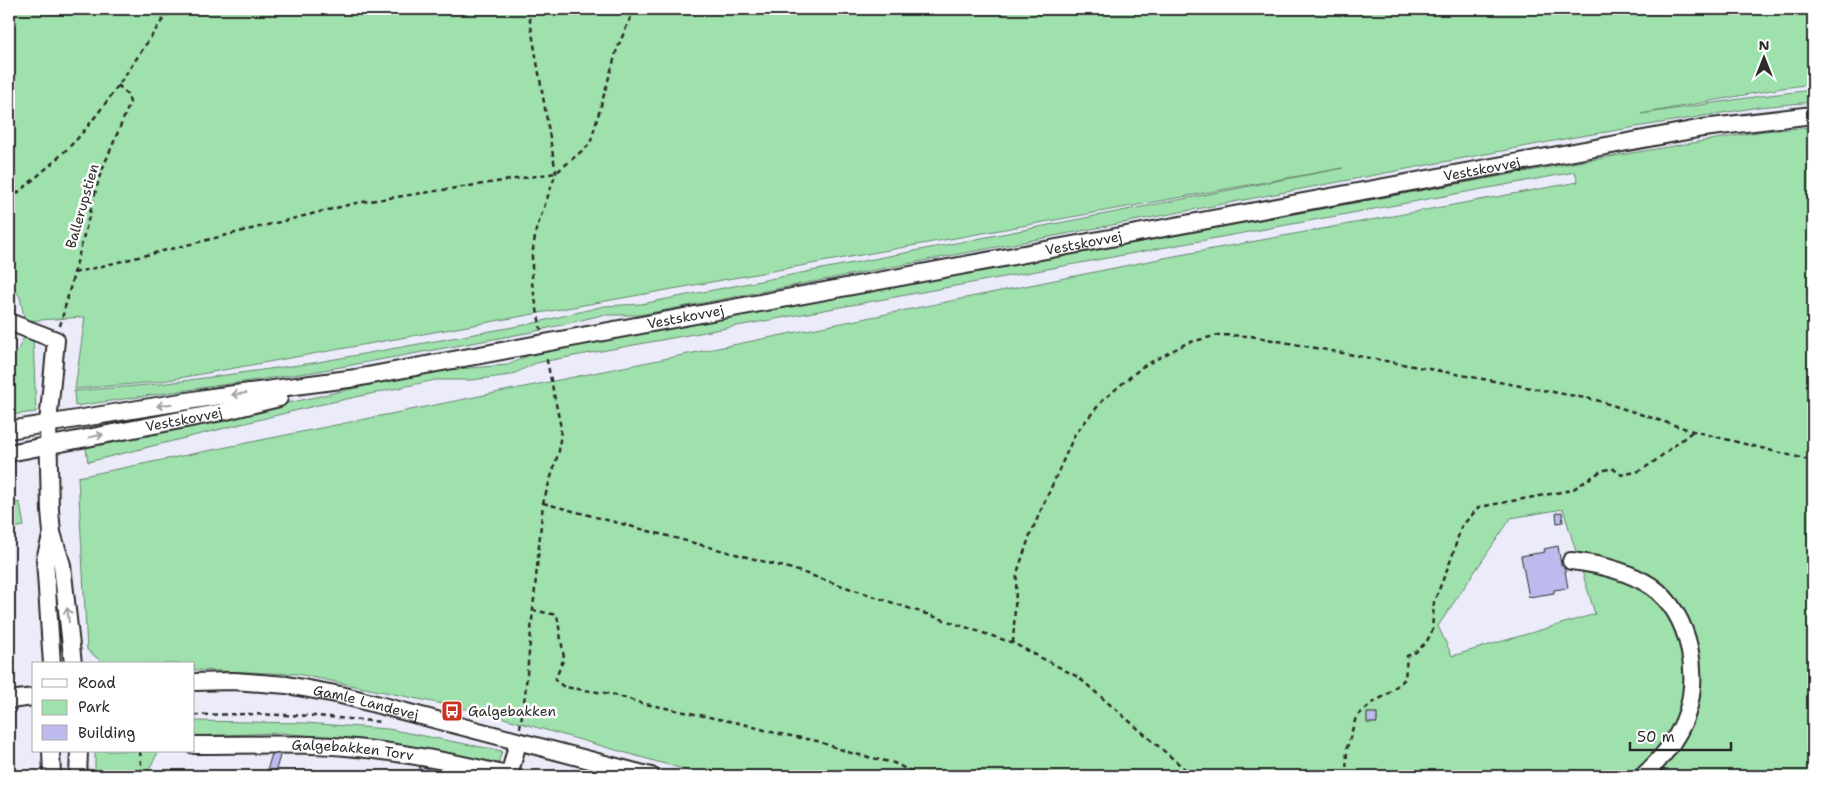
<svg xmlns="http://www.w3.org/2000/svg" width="1822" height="785" font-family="'Shantell Sans',sans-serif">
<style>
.green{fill:#9ee1ac;stroke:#64866c;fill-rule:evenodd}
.building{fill:#bdbbed;stroke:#2b2b2b}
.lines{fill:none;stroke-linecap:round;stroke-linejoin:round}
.minor-casing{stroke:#2b2b2b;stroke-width:20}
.path{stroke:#2b2b2b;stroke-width:2.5;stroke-dasharray:5 4;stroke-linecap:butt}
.minor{stroke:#fff;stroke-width:16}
.oneway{stroke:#a0a0a0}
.labels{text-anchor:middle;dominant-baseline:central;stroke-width:5;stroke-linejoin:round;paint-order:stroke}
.street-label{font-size:14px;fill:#2b2b2b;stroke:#fff}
.poi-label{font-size:14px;fill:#2b2b2b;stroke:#fff;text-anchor:start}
</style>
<rect width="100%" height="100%" fill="#ebebfa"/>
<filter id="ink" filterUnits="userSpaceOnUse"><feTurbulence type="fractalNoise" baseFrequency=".02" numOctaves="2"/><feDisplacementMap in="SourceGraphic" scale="10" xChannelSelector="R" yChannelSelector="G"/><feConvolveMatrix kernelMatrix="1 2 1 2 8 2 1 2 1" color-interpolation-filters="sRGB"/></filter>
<g filter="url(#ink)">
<path class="green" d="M9,9H1813V84L1782,88L1641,114L1760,96L1813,90V102L1759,107L1575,137L639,315H602L532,332L313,372L75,406L74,391L160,384L313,363L530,324L604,306L641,304L1343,168L157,382L75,389L85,317L25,321L20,297L9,282Z
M1813,127V776H707L486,713L297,674L194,670V664H105L87,650L78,477L1169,257L1578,182L1575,172L536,363L511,375L471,380H435L314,406L88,462L86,448L432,371L508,365L534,353L1578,162L1764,131ZM1563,509L1595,614L1452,656L1438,626L1511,518Z
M33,337L36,412L9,415V363L16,354L23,339Z
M9,501L20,503L24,526L9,529Z
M194,721L306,723L388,729L502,751L498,764L388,743L281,733L194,736Z
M95,751H159L145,776H95Z"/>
<path class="building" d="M1562,512L1563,522L1557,523L1556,513Z
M1558,546L1561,565H1564L1568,588L1554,590V593L1529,597L1521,556L1545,552L1544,549Z
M1367,713H1377V723H1367Z
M273,750L281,752L275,773L267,771Z
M420,766L428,768L426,776H417Z"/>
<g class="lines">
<g class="minor-casing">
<g id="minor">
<path d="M9,322L56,340L48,423L50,510L52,533L62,565L73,664"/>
<path id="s1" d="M9,430L212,397L356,378L1703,128L1813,115"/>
<path id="s2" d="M9,453L222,412L279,398"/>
<path d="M52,533L45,559L52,664"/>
<path d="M1571,561C1597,564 1628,571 1651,586C1691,614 1702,678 1684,721C1675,743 1660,760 1643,776"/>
<path id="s3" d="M194,682L234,681L287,685L341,695L651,776"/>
<path d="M9,700L34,697"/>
<path id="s4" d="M194,745C233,745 272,744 312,745C379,747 446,760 511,776"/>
<path d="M51,751L52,776"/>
<path d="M78,776L79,751"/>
<path d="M509,776L518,742"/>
</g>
</g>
<path class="path" d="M528,9L556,173L536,230L532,256V283L541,330
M9,200C33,180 56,161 77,139C111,100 140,52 170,9
M74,273L356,203L556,173L590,144L617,49L634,9
M60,326L100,175L130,103L128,95L118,85
M543,503L792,569L1013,643L1078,677L1193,776
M532,610L557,615L564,658L555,680L564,687L612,694L641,703L743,724L775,733L817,741L851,753L894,763L921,776
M1013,643L1017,573L1030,535L1075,434L1103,400L1142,367L1187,343L1218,335L1251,336L1596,400L1693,431L1813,461
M194,715L247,714L317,716L382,722
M520,728L525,695L543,503L559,451L561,428L546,356
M140,751L142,776
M1346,776L1347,748L1356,717L1374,702L1386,695L1405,679L1407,656L1416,652L1427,641L1432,631L1434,602L1452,557L1461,527L1479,507L1572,490L1601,471L1612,468L1622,475L1639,471L1651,464L1693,431"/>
<use href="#minor" class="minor"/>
</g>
<defs><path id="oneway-shaft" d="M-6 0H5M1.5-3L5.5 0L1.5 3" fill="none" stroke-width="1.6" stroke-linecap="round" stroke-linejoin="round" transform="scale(1.25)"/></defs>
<g class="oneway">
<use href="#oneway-shaft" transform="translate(239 394) rotate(172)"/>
<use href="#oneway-shaft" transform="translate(164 405) rotate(171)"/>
<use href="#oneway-shaft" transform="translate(96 436) rotate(-11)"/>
<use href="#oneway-shaft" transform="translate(68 615) rotate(-97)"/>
</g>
</g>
<defs>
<g id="bus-square" transform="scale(1.125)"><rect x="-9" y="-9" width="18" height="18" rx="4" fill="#c8321e" stroke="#fff"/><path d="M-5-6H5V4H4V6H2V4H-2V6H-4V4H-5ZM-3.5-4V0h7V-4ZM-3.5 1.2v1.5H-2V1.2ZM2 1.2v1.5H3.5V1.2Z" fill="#fff"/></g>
</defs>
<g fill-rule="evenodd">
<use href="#bus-square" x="452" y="711"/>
</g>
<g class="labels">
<g class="street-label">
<text stroke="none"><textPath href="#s1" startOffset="1496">Vestskovvej</textPath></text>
<text transform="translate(82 206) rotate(-74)">Ballerupstien</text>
<text stroke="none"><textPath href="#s1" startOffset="1091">Vestskovvej</textPath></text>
<text stroke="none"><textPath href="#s1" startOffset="686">Vestskovvej</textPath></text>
<text stroke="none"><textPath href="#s2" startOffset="178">Vestskovvej</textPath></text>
<text stroke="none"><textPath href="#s3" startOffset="174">Gamle Landevej</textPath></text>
<text stroke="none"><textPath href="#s4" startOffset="159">Galgebakken Torv</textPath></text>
</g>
<g class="poi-label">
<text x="468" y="711">Galgebakken</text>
</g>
</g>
<rect width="1822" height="785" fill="none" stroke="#fff" stroke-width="30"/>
<rect x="15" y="15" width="1792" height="755" fill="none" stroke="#2b2b2b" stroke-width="2" filter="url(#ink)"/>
<rect x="32" y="662" width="162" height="90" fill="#ffffff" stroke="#aaaaaa"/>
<rect x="42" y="679" width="25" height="8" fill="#ffffff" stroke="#aaaaaa"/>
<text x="78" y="688" font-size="15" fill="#2b2b2b">Road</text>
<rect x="42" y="700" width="25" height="15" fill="#9ee1ac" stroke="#aaaaaa"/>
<text x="78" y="712" font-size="15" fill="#2b2b2b">Park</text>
<rect x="42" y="725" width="25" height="15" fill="#bdbbed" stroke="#aaaaaa"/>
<text x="78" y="738" font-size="15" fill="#2b2b2b">Building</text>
<g transform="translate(1764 58)" stroke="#ffffff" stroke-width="4" paint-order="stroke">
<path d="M0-4L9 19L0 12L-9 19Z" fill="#2b2b2b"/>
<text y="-8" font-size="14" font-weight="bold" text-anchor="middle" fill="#2b2b2b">N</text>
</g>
<path d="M1630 742v8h101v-8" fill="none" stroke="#2b2b2b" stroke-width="2.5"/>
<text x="1637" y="742" font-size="15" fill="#2b2b2b" stroke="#ffffff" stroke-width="4" paint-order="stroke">50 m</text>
</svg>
